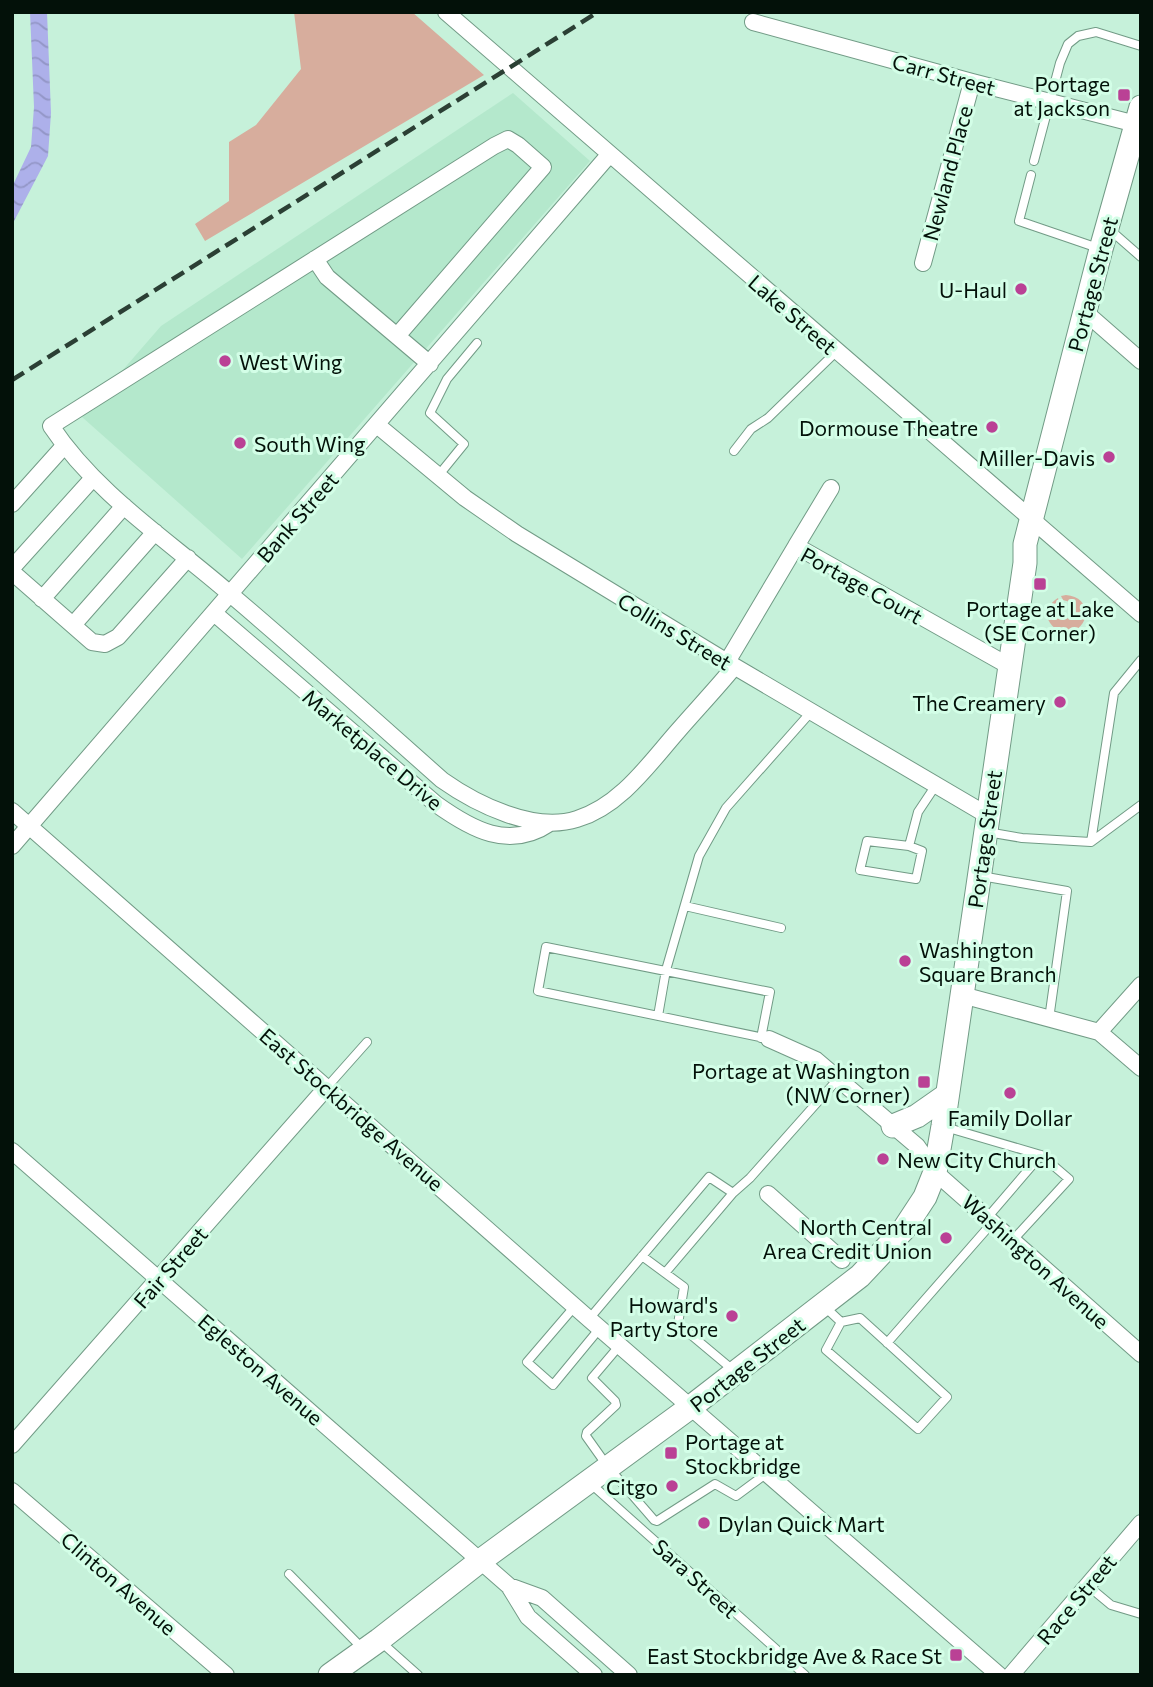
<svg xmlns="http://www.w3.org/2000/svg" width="1153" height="1687" font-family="Commissioner,sans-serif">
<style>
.built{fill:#b4e8cc}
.green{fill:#d7ad9d}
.water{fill:url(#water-waves)}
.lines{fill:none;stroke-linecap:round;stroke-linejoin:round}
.lane-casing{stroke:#729b86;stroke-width:10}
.street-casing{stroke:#729b86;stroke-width:18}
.secondary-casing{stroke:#729b86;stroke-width:25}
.lane{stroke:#fff;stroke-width:8}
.street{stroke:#fff;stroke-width:16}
.secondary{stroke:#fff;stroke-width:23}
.rail{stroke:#2b3f34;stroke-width:4.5;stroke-dasharray:14 7;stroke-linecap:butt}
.poi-dot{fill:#ba4195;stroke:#d3fee7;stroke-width:2.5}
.labels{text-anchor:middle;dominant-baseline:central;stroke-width:6;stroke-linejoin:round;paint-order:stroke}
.street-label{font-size:21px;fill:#031109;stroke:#d3fee7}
.poi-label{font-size:21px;fill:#031109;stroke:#d3fee7;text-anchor:end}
</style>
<defs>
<pattern id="water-waves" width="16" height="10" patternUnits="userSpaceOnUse" patternTransform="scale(1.75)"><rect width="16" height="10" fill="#adb0ea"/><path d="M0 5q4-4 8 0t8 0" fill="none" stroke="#9396c7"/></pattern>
</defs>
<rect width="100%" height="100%" fill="#c6f1da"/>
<path class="built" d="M513,93L590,161L242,559L82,417L161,326Z"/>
<path class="green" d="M294,12H412L484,75L205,241L195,224L229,201V142L256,125L301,69Z
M1066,595C1093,597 1092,629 1065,634C1047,627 1039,610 1058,598L1059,601L1054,608L1056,616L1063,620L1071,617L1074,608L1070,602L1063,600L1061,596Z"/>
<path class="water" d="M30,12H47L51,113L48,156L12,225V187L31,147L34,107Z"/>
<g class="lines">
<g class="lane-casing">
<path id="lane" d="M1034,161L1060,63L1068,44L1078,36L1096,32L1141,46
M1031,175L1019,221L1098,248
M1109,229L1141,257
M734,451L751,429L768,418L837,351
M438,476L464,444L430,413L447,379L477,343
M987,832L1022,838L1091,842L1141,805
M1091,842L1114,693L1141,660
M909,846L922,851L916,879L860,870L867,841L909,846L918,812L936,785
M981,876L1067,891L1049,1019
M685,906L781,928
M658,1016L666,970L699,856L726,808L811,712
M761,1038L770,992L546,947L538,991L769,1039
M327,1087L367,1042
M945,1127L1041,1155L987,1218
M1012,1241L1069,1179L1041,1155
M642,1256L684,1287L678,1324L733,1370
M665,1273L733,1193
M575,1306L527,1362L553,1385L600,1328
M825,1307L841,1322L860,1318L947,1397L918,1429L826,1350L841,1322
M589,1319L709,1177L733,1193L750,1178L838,1079
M887,1343L992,1223
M620,1345L592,1378L615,1401L616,1405L587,1432L586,1436L608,1467L654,1520L657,1521L715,1484L736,1496L767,1473
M590,1483L805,1675
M289,1574L363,1649
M1087,1585L1111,1605L1141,1614
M381,1642L418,1675"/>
</g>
<g class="street-casing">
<path id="street" d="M446,12L1141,614
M753,22L972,82L1136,124
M315,259L327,277L430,364
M923,263L972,82
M1085,312L1141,361
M397,336L543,167L518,145L508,139L494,146L51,426C96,494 168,540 229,593C301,654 371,717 442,780C476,804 534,833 577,819C620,806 649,764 677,732C696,710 716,689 734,667
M377,425L465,498L517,534L727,662L987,815
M12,504L64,446
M796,546L831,488
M12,568L93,478
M12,572L92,642L105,644L118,637L188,558
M42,599L124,506
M214,613L436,804C471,829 509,851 550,823
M73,625L155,532
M727,662L796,546L1009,666
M12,811L589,1319L999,1675
M12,846L609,155
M962,995L1099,1032L1141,1068
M1099,1032L1141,985
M769,1039L816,1060L917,1146L935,1172L1141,1354
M12,1151L509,1586L528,1617L594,1675
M768,1194L842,1260
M12,1445L327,1087
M12,1491L226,1675
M509,1586L542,1598L629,1675
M1011,1675L1141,1523"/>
</g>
<g class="secondary-casing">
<path id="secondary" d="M893,1126L917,1116L947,1095
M330,1675L379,1640L480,1561L692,1406L860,1276L904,1229L925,1197L935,1172L943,1126L1025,563V544L1101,249L1141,107"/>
</g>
<use href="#lane" class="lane"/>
<use href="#street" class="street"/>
<use href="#secondary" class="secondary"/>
<path class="rail" d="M12,380L598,12"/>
</g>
<g class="poi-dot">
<rect x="1117" y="88" width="14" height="14" rx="3.5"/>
<circle cx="1021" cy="289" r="7"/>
<circle cx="225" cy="361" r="7"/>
<circle cx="992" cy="427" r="7"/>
<circle cx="240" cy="443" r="7"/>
<circle cx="1109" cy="457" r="7"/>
<rect x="1033" y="577" width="14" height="14" rx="3.5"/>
<circle cx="1060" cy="702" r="7"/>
<circle cx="905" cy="961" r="7"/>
<rect x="917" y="1075" width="14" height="14" rx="3.5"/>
<circle cx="1010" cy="1093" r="7"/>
<circle cx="883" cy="1159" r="7"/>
<circle cx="946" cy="1238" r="7"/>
<circle cx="732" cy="1316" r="7"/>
<rect x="664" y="1446" width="14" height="14" rx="3.5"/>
<circle cx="672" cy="1486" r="7"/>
<circle cx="704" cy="1523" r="7"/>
<rect x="949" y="1648" width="14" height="14" rx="3.5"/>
</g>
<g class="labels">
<g class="street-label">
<text transform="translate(944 74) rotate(15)">Carr Street</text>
<text transform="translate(947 173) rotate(-75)">Newland Place</text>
<text transform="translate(1092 284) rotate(-75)">Portage Street</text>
<text transform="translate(793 314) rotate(41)">Lake Street</text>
<text transform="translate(297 517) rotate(-49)">Bank Street</text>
<text transform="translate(862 585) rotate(29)">Portage Court</text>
<text transform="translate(675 631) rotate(31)">Collins Street</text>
<text transform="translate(373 749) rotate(40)">Marketplace Drive</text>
<text transform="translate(984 839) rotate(-82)">Portage Street</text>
<text transform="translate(352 1109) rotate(41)">East Stockbridge Avenue</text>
<text transform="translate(1036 1261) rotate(42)">Washington Avenue</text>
<text transform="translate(170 1267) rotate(-49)">Fair Street</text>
<text transform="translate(747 1364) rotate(-38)">Portage Street</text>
<text transform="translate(261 1369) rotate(41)">Egleston Avenue</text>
<text transform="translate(696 1578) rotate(42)">Sara Street</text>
<text transform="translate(119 1583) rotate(41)">Clinton Avenue</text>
<text transform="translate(1076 1599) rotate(-50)">Race Street</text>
</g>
<g class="poi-label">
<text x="1110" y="83">Portage<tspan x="1110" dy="24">at Jackson</tspan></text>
<text x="1007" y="289">U-Haul</text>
<text x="239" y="361" text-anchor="start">West Wing</text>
<text x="978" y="427">Dormouse Theatre</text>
<text x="254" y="443" text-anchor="start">South Wing</text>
<text x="1095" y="457">Miller-Davis</text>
<text x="1040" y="608" text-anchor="middle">Portage at Lake<tspan x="1040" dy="24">(SE Corner)</tspan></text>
<text x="1046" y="702">The Creamery</text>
<text x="919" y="949" text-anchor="start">Washington<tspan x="919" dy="24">Square Branch</tspan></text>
<text x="910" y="1070">Portage at Washington<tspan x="910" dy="24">(NW Corner)</tspan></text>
<text x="1010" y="1117" text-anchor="middle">Family Dollar</text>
<text x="897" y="1159" text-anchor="start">New City Church</text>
<text x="932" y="1226">North Central<tspan x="932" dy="24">Area Credit Union</tspan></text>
<text x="718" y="1304">Howard's<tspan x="718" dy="24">Party Store</tspan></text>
<text x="685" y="1441" text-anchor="start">Portage at<tspan x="685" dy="24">Stockbridge</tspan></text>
<text x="658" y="1486">Citgo</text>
<text x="718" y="1523" text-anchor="start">Dylan Quick Mart</text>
<text x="942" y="1655">East Stockbridge Ave &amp; Race St</text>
</g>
</g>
<rect width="1153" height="1687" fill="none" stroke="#031109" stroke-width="28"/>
</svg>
